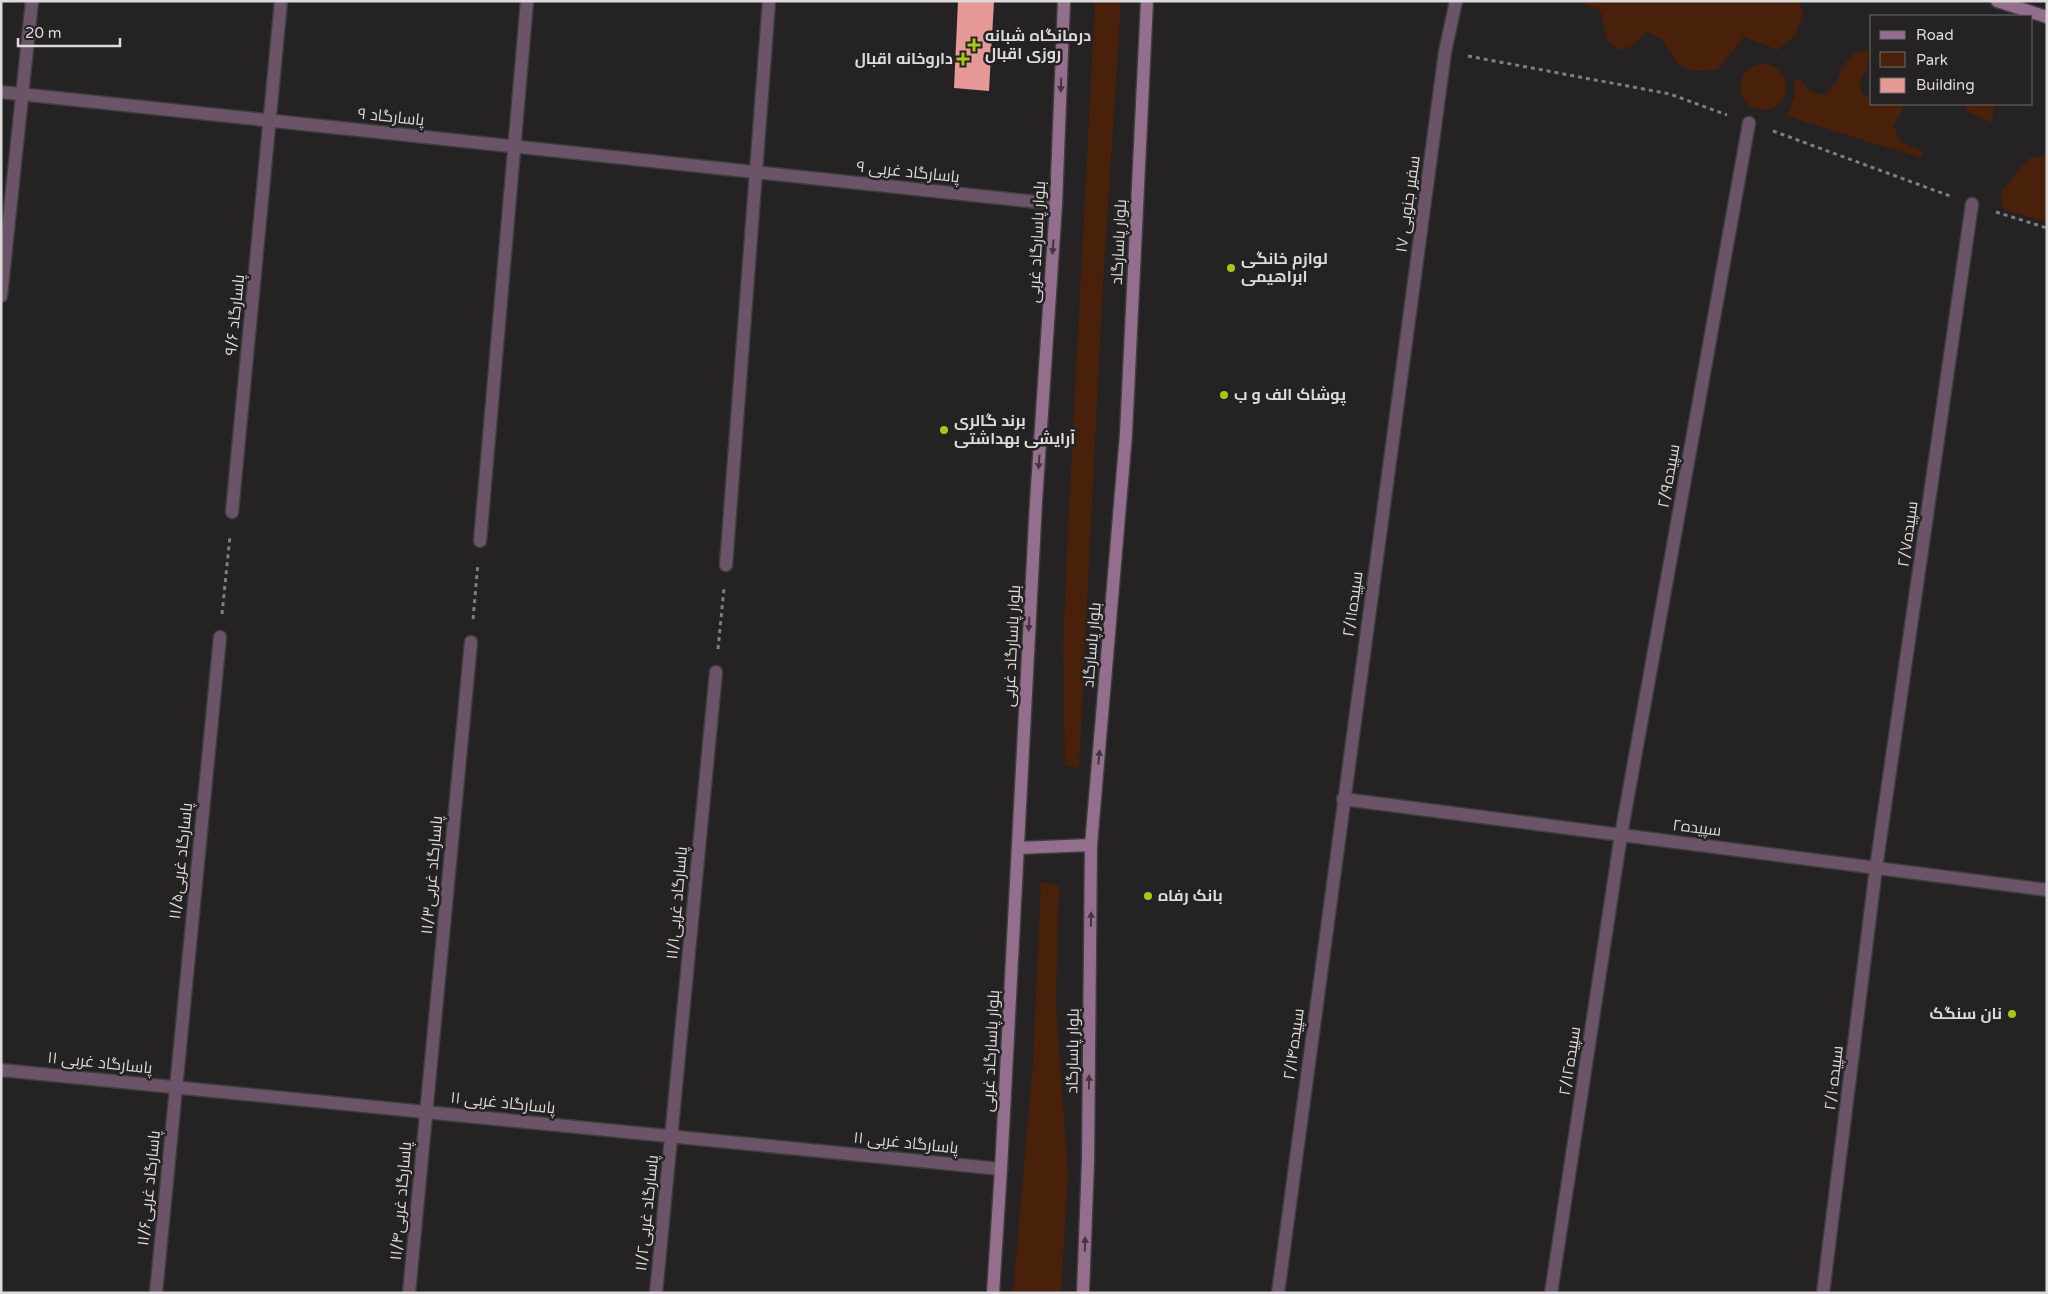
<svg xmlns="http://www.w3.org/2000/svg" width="2048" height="1294" font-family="'Varela Round',Cairo,sans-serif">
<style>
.green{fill:#492009}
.building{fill:#e69996}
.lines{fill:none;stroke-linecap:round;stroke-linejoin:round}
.minor-casing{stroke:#3f3c3d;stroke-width:15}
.tertiary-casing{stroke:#3f3c3d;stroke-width:15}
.secondary-casing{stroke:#3f3c3d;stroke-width:15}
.path{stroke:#807e7f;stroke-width:3;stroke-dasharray:4 4;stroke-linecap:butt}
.minor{stroke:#6b5467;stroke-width:12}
.tertiary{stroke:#6b5467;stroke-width:12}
.secondary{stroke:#946f8d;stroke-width:12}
.oneway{fill:#41353e}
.poi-dot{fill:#abc614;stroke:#252223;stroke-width:2}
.labels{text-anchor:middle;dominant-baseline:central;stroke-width:5;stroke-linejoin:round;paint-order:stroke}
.poi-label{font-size:16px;font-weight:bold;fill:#dcdadb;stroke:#252223;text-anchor:start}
.street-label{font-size:16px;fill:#dcdadb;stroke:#252223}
</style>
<rect width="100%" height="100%" fill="#252223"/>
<path class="green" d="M1095,1H1121L1102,301L1079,768L1065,765L1063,646L1069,508Z
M1581,1H1799L1803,13L1795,36L1778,50L1744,37L1717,70L1691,71L1678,64L1662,39L1647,32L1632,46L1620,50L1607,41L1600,9L1587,6Z
M1869,50L1867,69L1860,82L1862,94L1872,99V104H1903L1901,113L1893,125L1900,141L1923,152L1921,158L1787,116L1795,95L1794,80L1802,81L1808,90L1824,95L1836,83L1842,68L1853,53Z
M1740 87a23 23 0 1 1 46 0a23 23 0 1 1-46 0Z
M1966,104H1994L1992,123L1966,111Z
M2047,155V222L2003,209L2001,192L2028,159Z
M1041,882L1059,886L1056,1005L1068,1175L1061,1293H1013L1033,1061Z"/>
<path class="building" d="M958,1H994L989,91L954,88Z"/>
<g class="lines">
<g class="minor-casing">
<path id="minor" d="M1,92L1056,204
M232,512L281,1
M480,541L527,1
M726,565L769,1
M1343,799L2047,890
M1,1070L1001,1169
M156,1293L220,637
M409,1293L471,642
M656,1293L716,672
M1278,1293L1445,52L1456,1
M1551,1293L1621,835L1749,123
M1823,1293L1876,868L1972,204"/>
</g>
<g class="tertiary-casing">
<path id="tertiary" d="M1,296L32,1"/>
</g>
<g class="secondary-casing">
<path id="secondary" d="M1997,1L2047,17
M1018,848L1091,845
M993,1293L1001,1169L1036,502L1056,204L1064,1
M1083,1293L1088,1161L1091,845L1126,434L1147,1"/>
</g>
<path class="path" d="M1468,56L1670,94L1727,115
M1773,131L1950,196
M1996,212L2047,228
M222,614L230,536
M473,619L478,563
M718,649L724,588"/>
<use href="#minor" class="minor"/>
<use href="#tertiary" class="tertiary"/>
<use href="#secondary" class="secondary"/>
</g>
<defs><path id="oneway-solid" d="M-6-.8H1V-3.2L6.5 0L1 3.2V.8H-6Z" transform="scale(1.25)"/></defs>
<g class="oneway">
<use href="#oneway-solid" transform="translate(1061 85) rotate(92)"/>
<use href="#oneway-solid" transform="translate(1053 247) rotate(94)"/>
<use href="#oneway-solid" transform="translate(1039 462) rotate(94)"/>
<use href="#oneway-solid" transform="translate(1029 624) rotate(93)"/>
<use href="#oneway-solid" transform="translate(1099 757) rotate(-85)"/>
<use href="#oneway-solid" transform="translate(1091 919) rotate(-89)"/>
<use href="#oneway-solid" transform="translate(1089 1082) rotate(-89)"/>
<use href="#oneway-solid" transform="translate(1085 1244) rotate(-88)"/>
</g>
<g class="poi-dot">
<path d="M971.5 37.5h5v5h5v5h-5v5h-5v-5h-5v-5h5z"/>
<path d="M960.5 51.5h5v5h5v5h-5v5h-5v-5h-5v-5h5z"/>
<circle cx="1231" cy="268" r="5"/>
<circle cx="1224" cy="395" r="5"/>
<circle cx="944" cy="430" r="5"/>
<circle cx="1148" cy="896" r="5"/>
<circle cx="2012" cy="1014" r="5"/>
</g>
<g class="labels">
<g class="poi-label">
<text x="985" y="36">درمانگاه شبانه<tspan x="985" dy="18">روزی اقبال</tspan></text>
<text x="953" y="59" text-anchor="end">داروخانه اقبال</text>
<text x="1241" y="259">لوازم خانگی<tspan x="1241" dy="18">ابراهیمی</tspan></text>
<text x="1234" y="395">پوشاک الف و ب</text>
<text x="954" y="421">برند گالری<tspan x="954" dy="18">آرایشی بهداشتی</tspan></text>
<text x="1158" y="896">بانک رفاه</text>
<text x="2002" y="1014" text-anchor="end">نان سنگک</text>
</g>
<g class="street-label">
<text transform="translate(391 117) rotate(6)">پاسارگاد ۹</text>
<text transform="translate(908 172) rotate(6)">پاسارگاد غربی ۹</text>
<text transform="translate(1408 204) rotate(-82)">سفیر جنوبی ۱۷</text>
<text transform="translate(1037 242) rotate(-87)">بلوار پاسارگاد غربی</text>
<text transform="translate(1119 242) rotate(-87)">بلوار پاسارگاد</text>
<text transform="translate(235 315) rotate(-84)">پاسارگاد ۹/۶</text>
<text transform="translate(1669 476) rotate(-80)">سپیده۲/۹</text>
<text transform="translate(1908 534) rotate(-82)">سپیده۲/۷</text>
<text transform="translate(1353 604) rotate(-82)">سپیده۲/۱۱</text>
<text transform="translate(1092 645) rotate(-85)">بلوار پاسارگاد</text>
<text transform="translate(1012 646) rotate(-87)">بلوار پاسارگاد غربی</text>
<text transform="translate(1697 828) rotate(7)">سپیده۲</text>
<text transform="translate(181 861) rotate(-84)">پاسارگاد غربی۱۱/۵</text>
<text transform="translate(432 875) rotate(-85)">پاسارگاد غربی۱۱/۳</text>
<text transform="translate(677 903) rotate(-85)">پاسارگاد غربی۱۱/۱</text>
<text transform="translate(1294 1044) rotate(-82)">سپیده۲/۱۴</text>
<text transform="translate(991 1051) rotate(-87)">بلوار پاسارگاد غربی</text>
<text transform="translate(1073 1051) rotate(-89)">بلوار پاسارگاد</text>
<text transform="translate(1570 1061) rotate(-81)">سپیده۲/۱۲</text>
<text transform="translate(100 1063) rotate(6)">پاسارگاد غربی ۱۱</text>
<text transform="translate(1834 1078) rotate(-83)">سپیده۲/۱۰</text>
<text transform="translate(503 1103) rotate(6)">پاسارگاد غربی ۱۱</text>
<text transform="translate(906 1143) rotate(6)">پاسارگاد غربی ۱۱</text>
<text transform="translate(149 1188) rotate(-84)">پاسارگاد غربی۱۱/۶</text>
<text transform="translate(401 1201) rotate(-85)">پاسارگاد غربی۱۱/۴</text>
<text transform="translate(647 1213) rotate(-84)">پاسارگاد غربی۱۱/۲</text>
</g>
</g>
<rect width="2048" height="1294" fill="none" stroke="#dcdadb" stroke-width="5"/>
<rect x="1870" y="15" width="162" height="90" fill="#252223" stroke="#6e6c6d"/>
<rect x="1880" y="31" width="25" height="8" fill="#946f8d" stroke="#6e6c6d"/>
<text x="1916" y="40" font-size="15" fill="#dcdadb">Road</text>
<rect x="1880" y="52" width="25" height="15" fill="#492009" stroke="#6e6c6d"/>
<text x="1916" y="65" font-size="15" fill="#dcdadb">Park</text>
<rect x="1880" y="78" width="25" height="15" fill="#e69996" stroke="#6e6c6d"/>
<text x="1916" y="90" font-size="15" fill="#dcdadb">Building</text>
<path d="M18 38v8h102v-8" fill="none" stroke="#dcdadb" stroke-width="2.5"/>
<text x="25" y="38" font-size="15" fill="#dcdadb" stroke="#252223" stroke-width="4" paint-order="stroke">20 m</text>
</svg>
